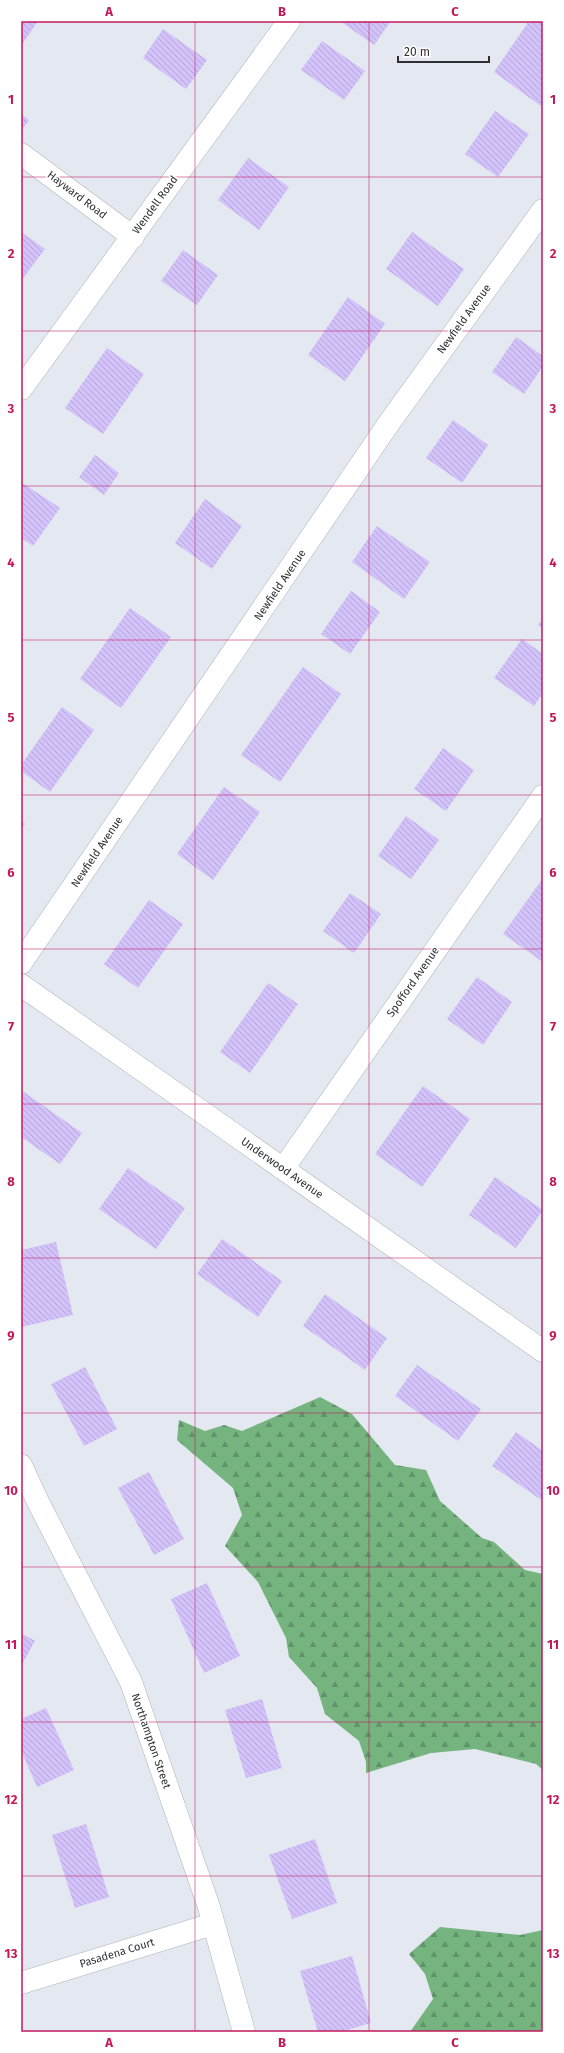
<svg xmlns="http://www.w3.org/2000/svg" width="564" height="2053" font-family="'Fira Sans',sans-serif">
<style>
.forest{fill:url(#forest-firs)}
.building{fill:url(#building-back-hatch)}
.lines{fill:none;stroke-linecap:round;stroke-linejoin:round}
.minor-casing{stroke:#aeb3bb;stroke-width:23}
.minor{stroke:#fff;stroke-width:22}
.grid{fill:none;stroke:#c2185b;stroke-width:1;stroke-opacity:0.55}
.labels{text-anchor:middle;dominant-baseline:central;stroke-width:3.5;stroke-linejoin:round;paint-order:stroke}
.street-label{font-size:11px;fill:#2e3033;stroke:#fff}
.neatline{fill:none;stroke:#c2185b;stroke-width:1.5}
.grid-label{font-size:13px;text-anchor:middle;font-weight:bold;fill:#c2185b}
</style>
<defs>
<pattern id="forest-firs" width="22" height="20" patternUnits="userSpaceOnUse"><rect width="22" height="20" fill="#75b47f"/><path d="M5 1l3.5 6h-7zM16 11l3.5 6h-7z" fill="#609369"/></pattern>
<pattern id="building-back-hatch" width="6" height="6" patternUnits="userSpaceOnUse"><rect width="6" height="6" fill="#d3c2fa"/><path d="M-1 5l2 2M0 0l6 6M5-1l2 2" fill="none" stroke="#b5a7d7"/></pattern>
</defs>
<rect width="100%" height="100%" fill="#e3e8f1"/>
<path class="forest" d="M320,1397L352,1414L395,1465L426,1470L440,1501L482,1538L494,1542L525,1570L543,1574V1770L536,1764L475,1749L431,1753L366,1773V1762L359,1741L325,1714L317,1688L289,1657L286,1638L258,1582L225,1546L242,1515L233,1488L177,1440L179,1420L205,1431L224,1425L242,1431Z
M440,1927L520,1935L543,1930V2032H410L433,1999L425,1974L409,1954Z"/>
<path class="building" d="M21,21H38L21,46Z
M340,21H391L374,45Z
M529,21H543V104L541,106L494,72Z
M163,29L207,60L186,89L143,58Z
M322,41L365,71L344,100L301,70Z
M495,111L529,134L498,177L465,154Z
M21,114L29,120L21,131Z
M248,158L289,187L259,230L218,200Z
M21,232L45,249L21,281Z
M412,232L464,269L438,306L386,269Z
M183,250L218,275L197,305L161,281Z
M348,297L385,324L345,381L308,355Z
M516,337L543,356V366L524,394L492,372Z
M107,348L144,374L103,434L65,408Z
M453,420L488,445L462,483L426,458Z
M95,455L119,473L104,495L79,477Z
M21,482L60,508L33,546L21,538Z
M205,499L242,526L212,569L175,543Z
M377,526L430,562L404,599L352,562Z
M351,591L380,612L350,654L321,634Z
M130,608L171,637L121,708L80,679Z
M543,619V629L538,625Z
M522,639L543,654V693L534,706L494,678Z
M303,667L341,694L280,782L241,755Z
M62,707L94,730L50,792L21,771V765Z
M443,748L474,770L446,811L414,789Z
M224,787L260,812L213,880L177,854Z
M406,816L439,840L411,879L378,856Z
M21,821L25,824L21,829Z
M543,878V962L503,934Z
M350,893L381,914L354,953L323,931Z
M149,900L183,924L138,988L104,964Z
M477,977L512,1002L483,1045L447,1019Z
M268,983L298,1004L250,1073L220,1052Z
M423,1086L470,1119L422,1187L375,1154Z
M21,1090L82,1133L60,1164L21,1137Z
M128,1168L185,1208L156,1249L99,1209Z
M495,1177L543,1210L516,1248L469,1215Z
M222,1239L282,1281L258,1317L197,1274Z
M56,1242L73,1315L21,1327V1250Z
M325,1294L387,1338L365,1370L303,1326Z
M417,1365L481,1409L458,1441L395,1396Z
M85,1367L117,1429L84,1446L51,1384Z
M516,1432L543,1451V1501L492,1466Z
M149,1472L184,1539L154,1555L118,1488Z
M207,1583L240,1656L204,1673L171,1599Z
M21,1633L35,1641L21,1666Z
M262,1699L282,1768L246,1778L225,1710Z
M46,1708L74,1770L37,1787L21,1750V1719Z
M86,1824L109,1897L75,1908L52,1835Z
M315,1839L337,1903L292,1919L269,1855Z
M352,1956L371,2023L340,2032H318L300,1971Z"/>
<g class="lines">
<g class="minor-casing">
<path id="minor" d="M21,154L133,237
M21,389L289,21
M21,963L389,423L543,210
M21,985L543,1351
M283,1169L543,796
M21,1465L39,1504L131,1682L209,1907L244,2032
M21,1983L213,1924"/>
</g>
<use href="#minor" class="minor"/>
</g>
<path class="grid" d="M195,21V2032M369,21V2032M21,177H543M21,331H543M21,486H543M21,640H543M21,795H543M21,949H543M21,1104H543M21,1258H543M21,1413H543M21,1567H543M21,1722H543M21,1876H543"/>
<g class="labels">
<g class="street-label">
<text transform="translate(77 195) rotate(37)">Hayward Road</text>
<text transform="translate(155 205) rotate(-54)">Wendell Road</text>
<text transform="translate(464 319) rotate(-54)">Newfield Avenue</text>
<text transform="translate(280 585) rotate(-56)">Newfield Avenue</text>
<text transform="translate(97 852) rotate(-56)">Newfield Avenue</text>
<text transform="translate(413 982) rotate(-55)">Spofford Avenue</text>
<text transform="translate(282 1168) rotate(35)">Underwood Avenue</text>
<text transform="translate(151 1741) rotate(71)">Northampton Street</text>
<text transform="translate(117 1953) rotate(-17)">Pasadena Court</text>
</g>
</g>
<rect width="564" height="2053" fill="none" stroke="#ffffff" stroke-width="44"/>
<path d="M398 56v6h91v-6" fill="none" stroke="#2e3033" stroke-width="2"/>
<text x="404" y="56" font-size="12" fill="#2e3033" stroke="#ffffff" stroke-width="3" paint-order="stroke">20 m</text>
<rect x="22" y="22" width="520" height="2009" class="neatline"/>
<g class="grid-label">
<text x="109" y="16">A</text>
<text x="282" y="16">B</text>
<text x="455" y="16">C</text>
<text x="11" y="104">1</text>
<text x="553" y="104">1</text>
<text x="11" y="258">2</text>
<text x="553" y="258">2</text>
<text x="11" y="413">3</text>
<text x="553" y="413">3</text>
<text x="11" y="567">4</text>
<text x="553" y="567">4</text>
<text x="11" y="722">5</text>
<text x="553" y="722">5</text>
<text x="11" y="877">6</text>
<text x="553" y="877">6</text>
<text x="11" y="1031">7</text>
<text x="553" y="1031">7</text>
<text x="11" y="1186">8</text>
<text x="553" y="1186">8</text>
<text x="11" y="1340">9</text>
<text x="553" y="1340">9</text>
<text x="11" y="1495">10</text>
<text x="553" y="1495">10</text>
<text x="11" y="1649">11</text>
<text x="553" y="1649">11</text>
<text x="11" y="1804">12</text>
<text x="553" y="1804">12</text>
<text x="11" y="1958">13</text>
<text x="553" y="1958">13</text>
<text x="109" y="2047">A</text>
<text x="282" y="2047">B</text>
<text x="455" y="2047">C</text>
</g>
</svg>
